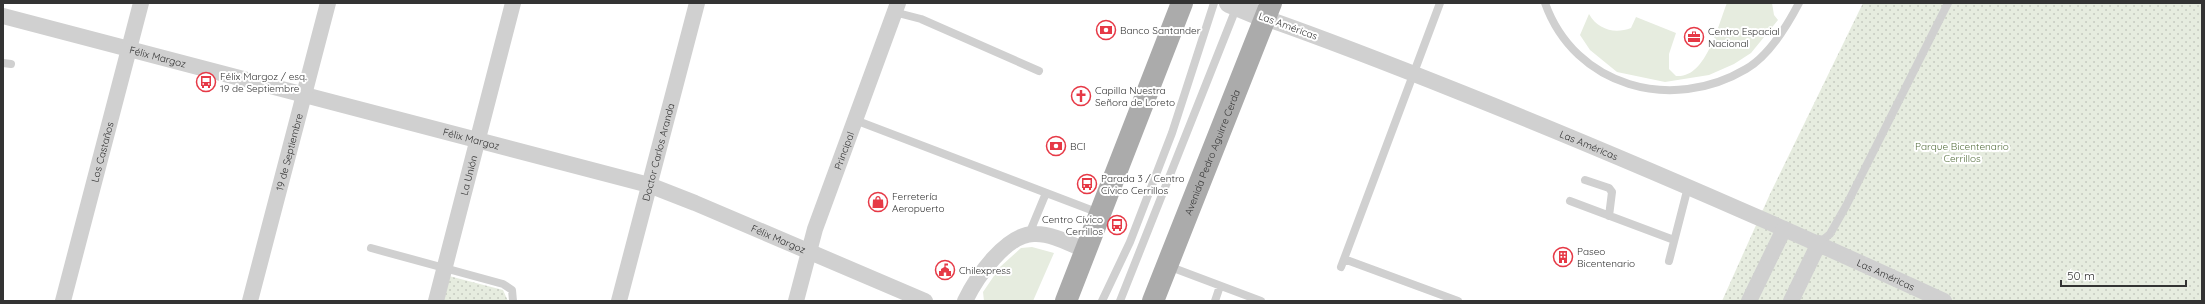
<svg xmlns="http://www.w3.org/2000/svg" width="2205" height="304" font-family="Quicksand,sans-serif">
<style>
.grass{fill:#e6ecdf}
.park{fill:url(#park-dots)}
.lines{fill:none;stroke-linecap:round;stroke-linejoin:round}
.service{stroke:#d0d0d0;stroke-width:8}
.minor{stroke:#d0d0d0;stroke-width:16}
.tertiary{stroke:#d0d0d0;stroke-width:20}
.primary{stroke:#ababab;stroke-width:22}
.labels{text-anchor:middle;dominant-baseline:central;stroke-width:4;stroke-linejoin:round;paint-order:stroke}
.street-label{font-size:10px;fill:#333;stroke:#fff}
.poi-label{font-size:10px;fill:#333;stroke:#fff;text-anchor:start}
.park-label{font-size:10px;fill:#56703f;stroke:#fff}
</style>
<defs>
<pattern id="park-dots" width="8" height="8" patternUnits="userSpaceOnUse"><rect width="8" height="8" fill="#e6ecdf"/><path d="M2 2h.1M6 6h.1" fill="none" stroke="#c6cbc0" stroke-width="1.8" stroke-linecap="round"/></pattern>
</defs>
<rect width="100%" height="100%" fill="#fff"/>
<path class="grass" d="M1727,3H1772L1774,15L1778,20L1751,53L1734,64L1709,75L1665,82L1617,72L1590,50L1580,35L1589,14C1598,30 1615,34 1631,28L1636,17L1676,33L1669,54V69L1676,76C1706,79 1718,25 1727,3Z
M1032,247L1054,253L1033,301H984L983,292L1000,267L1021,248Z"/>
<path class="park" d="M1863,3H2202V301H1722L1770,194Z
M449,276L503,290L508,301H442Z"/>
<g class="lines">
<path class="service" d="M1545,3C1575,87 1672,113 1746,69C1769,56 1787,26 1799,3
M894,12L921,19L1039,71
M3,63L11,64
M855,120L1099,213
M1585,180L1609,188L1612,192L1609,216
M1570,201L1674,240
M1029,234L1046,193
M1819,243L1830,234L1846,206L1948,3
M371,248L503,284L512,290L513,301
M1344,259L1458,301
M1669,261L1688,187
M1168,266L1261,301
M1341,267L1440,3
M1102,301L1130,242L1172,133L1214,3
M1120,301L1237,6
M1215,301L1220,286"/>
<g class="minor">
<path id="s1" d="M3,16L649,185L695,203L925,301"/>
<path id="s2" d="M1265,18C1331,41 1397,67 1462,93C1625,158 1785,228 1944,301"/>
<path id="s3" d="M63,301L141,3"/>
<path id="s4" d="M250,301L328,3"/>
<path id="s5" d="M436,301L513,3"/>
<path id="s6" d="M619,301L697,3"/>
<path id="s7" d="M796,301L815,229L898,3"/>
<path d="M965,301C976,278 1007,232 1036,234C1053,234 1070,244 1085,250"/>
<path d="M1749,301L1784,229"/>
<path d="M1791,301L1819,243"/>
</g>
<path class="tertiary" d="M1229,3L1265,18"/>
<g class="primary">
<path d="M1066,301L1182,3"/>
<path id="s8" d="M1153,301L1271,3"/>
</g>
</g>
<defs>
<g id="bank-ring" transform="scale(1)"><circle r="9.5" fill="#fff" stroke="#e63946" stroke-width="1.5"/><path d="M-6-4H6V4H-6ZM0-2.3a2.3 2.3 0 1 0 0 4.6a2.3 2.3 0 1 0 0-4.6Z" fill="#e63946"/></g>
<g id="office-ring" transform="scale(1)"><circle r="9.5" fill="#fff" stroke="#e63946" stroke-width="1.5"/><path d="M-6-3h4V-5.5h4V-3h4V5H-6ZM-1-4.5V-3h2v-1.5ZM-6 0V1H6V0Z" fill="#e63946"/></g>
<g id="bus-ring" transform="scale(1)"><circle r="9.5" fill="#fff" stroke="#e63946" stroke-width="1.5"/><path d="M-5-6H5V4H4V6H2V4H-2V6H-4V4H-5ZM-3.5-4V0h7V-4ZM-3.5 1.2v1.5H-2V1.2ZM2 1.2v1.5H3.5V1.2Z" fill="#e63946"/></g>
<g id="church-ring" transform="scale(1)"><circle r="9.5" fill="#fff" stroke="#e63946" stroke-width="1.5"/><path d="M-1.2-6h2.4v3.5h3.3v2.4h-3.3V6h-2.4V-.1h-3.3v-2.4h3.3Z" fill="#e63946"/></g>
<g id="shop-ring" transform="scale(1)"><circle r="9.5" fill="#fff" stroke="#e63946" stroke-width="1.5"/><path d="M-5-2.5h2.3a2.7 3.5 0 0 1 5.4 0H5L5.5 6h-11ZM-1.5-2.5h3a1.5 2.3 0 0 0-3 0Z" fill="#e63946"/></g>
<g id="building-ring" transform="scale(1)"><circle r="9.5" fill="#fff" stroke="#e63946" stroke-width="1.5"/><path d="M-4-6H4V6H1V3H-1V6H-4ZM-2.5-4.3h1.7v1.8h-1.7ZM.8-4.3h1.7v1.8H.8ZM-2.5-1h1.7V.8h-1.7ZM.8-1h1.7V.8H.8Z" fill="#e63946"/></g>
<g id="civic-ring" transform="scale(1)"><circle r="9.5" fill="#fff" stroke="#e63946" stroke-width="1.5"/><path d="M-.6-6.5H3V-4.5H.6V-3L4-1V1h2V6H-6V1h2V-1L-.6-3ZM-1.2 2.5V6h2.4V2.5Z" fill="#e63946"/></g>
</defs>
<g fill-rule="evenodd">
<use href="#bank-ring" x="1106" y="30"/>
<use href="#office-ring" x="1694" y="37"/>
<use href="#bus-ring" x="206" y="82"/>
<use href="#church-ring" x="1081" y="96"/>
<use href="#bank-ring" x="1056" y="146"/>
<use href="#bus-ring" x="1087" y="184"/>
<use href="#shop-ring" x="878" y="202"/>
<use href="#bus-ring" x="1117" y="225"/>
<use href="#building-ring" x="1563" y="257"/>
<use href="#civic-ring" x="945" y="270"/>
</g>
<g class="labels">
<g class="street-label">
<text transform="translate(1288 26) rotate(20)">Las Américas</text>
<text stroke="none"><textPath href="#s1" startOffset="160">Félix Margoz</textPath></text>
<text stroke="none"><textPath href="#s1" startOffset="484">Félix Margoz</textPath></text>
<text stroke="none"><textPath href="#s2" startOffset="348">Las Américas</textPath></text>
<text stroke="none"><textPath href="#s7" startOffset="158">Principal</textPath></text>
<text stroke="none"><textPath href="#s3" startOffset="154">Los Castaños</textPath></text>
<text stroke="none"><textPath href="#s4" startOffset="154">19 de Septiembre</textPath></text>
<text stroke="none"><textPath href="#s6" startOffset="154">Doctor Carlos Aranda</textPath></text>
<text stroke="none"><textPath href="#s8" startOffset="160">Avenida Pedro Aguirre Cerda</textPath></text>
<text stroke="none"><textPath href="#s5" startOffset="130">La Unión</textPath></text>
<text stroke="none"><textPath href="#s1" startOffset="808">Félix Margoz</textPath></text>
<text stroke="none"><textPath href="#s2" startOffset="672">Las Américas</textPath></text>
</g>
<g class="poi-label">
<text x="1120" y="30">Banco Santander</text>
<text x="1708" y="31">Centro Espacial<tspan x="1708" dy="12">Nacional</tspan></text>
<text x="220" y="76">Félix Margoz / esq.<tspan x="220" dy="12">19 de Septiembre</tspan></text>
<text x="1095" y="90">Capilla Nuestra<tspan x="1095" dy="12">Señora de Loreto</tspan></text>
<text x="1070" y="146">BCI</text>
<text x="1101" y="178">Parada 3 / Centro<tspan x="1101" dy="12">Cívico Cerrillos</tspan></text>
<text x="892" y="196">Ferretería<tspan x="892" dy="12">Aeropuerto</tspan></text>
<text x="1103" y="219" text-anchor="end">Centro Cívico<tspan x="1103" dy="12">Cerrillos</tspan></text>
<text x="1577" y="251">Paseo<tspan x="1577" dy="12">Bicentenario</tspan></text>
<text x="959" y="270">Chilexpress</text>
</g>
<g class="park-label">
<text x="1962" y="146">Parque Bicentenario<tspan x="1962" dy="12">Cerrillos</tspan></text>
</g>
</g>
<rect width="2205" height="304" fill="none" stroke="#333333" stroke-width="8"/>
<path d="M2061 280v6h125v-6" fill="none" stroke="#333333" stroke-width="2"/>
<text x="2067" y="280" font-size="12" fill="#333333" stroke="#ffffff" stroke-width="3" paint-order="stroke">50 m</text>
</svg>
